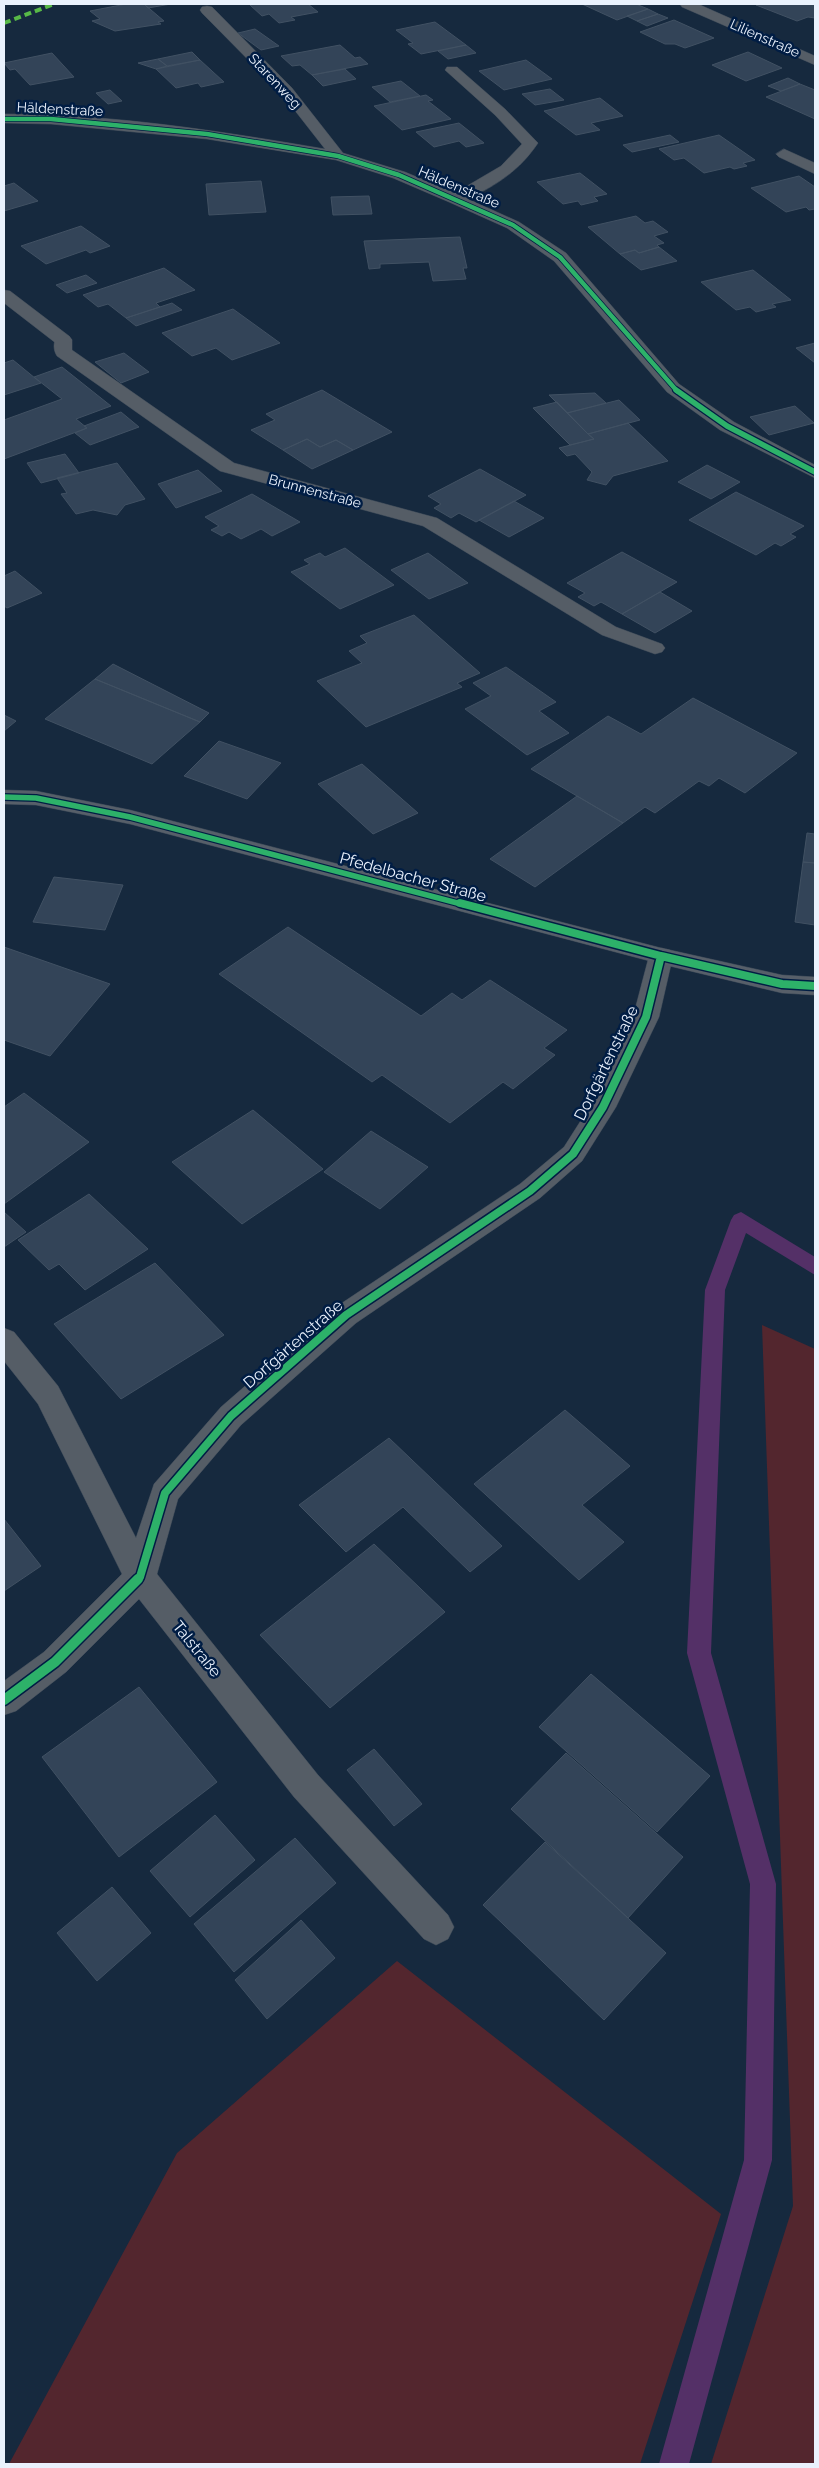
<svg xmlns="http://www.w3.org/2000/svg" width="819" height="2468" font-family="Raleway,sans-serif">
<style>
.green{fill:#53262e}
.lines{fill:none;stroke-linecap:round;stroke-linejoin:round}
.stream{fill:#543067;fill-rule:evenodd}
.building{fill:#334458;stroke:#415163}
.lane-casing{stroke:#374555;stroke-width:1}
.street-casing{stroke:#374555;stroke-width:1}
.secondary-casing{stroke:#374555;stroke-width:1}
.lane{fill:#555d66;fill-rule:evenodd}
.street{fill:#555d66;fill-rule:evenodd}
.secondary{fill:#575f69;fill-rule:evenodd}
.quiet{stroke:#58b947;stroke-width:4;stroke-dasharray:7 4;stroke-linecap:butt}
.cycleway-far3-casing{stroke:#001d44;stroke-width:6}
.cycleway-far2-casing{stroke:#001d44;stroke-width:8}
.cycleway-far1-casing{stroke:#001d44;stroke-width:11}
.cycleway-casing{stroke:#001d44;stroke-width:13}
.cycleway-far3{stroke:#2db169;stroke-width:4.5}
.cycleway-far2{stroke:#2db169;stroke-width:5.5}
.cycleway-far1{stroke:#2db169;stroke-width:8}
.cycleway{stroke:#2db169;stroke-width:10}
.labels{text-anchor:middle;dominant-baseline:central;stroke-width:5;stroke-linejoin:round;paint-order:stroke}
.far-street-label{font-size:14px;fill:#eaf2fd;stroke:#001d44}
.street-label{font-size:16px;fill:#eaf2fd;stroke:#001d44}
</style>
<rect width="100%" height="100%" fill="#16293e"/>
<path class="green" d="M762,1325L815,1349V2464H711L793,2206Z
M397,1961L721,2214L640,2464H9L177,2153Z"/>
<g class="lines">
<path class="stream" d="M741,1212L815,1257V1275L746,1233L725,1290L711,1653L776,1884L772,2160L689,2464H659L744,2160L750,1884L687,1653L705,1290L731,1220L734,1215Z"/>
</g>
<path class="building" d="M126,4H144L164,21L158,22L161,24L115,31L92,21L100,19L90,11Z
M144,4H171L148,8Z
M257,4H308L318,12L291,17L295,20L279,23L269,14L262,16L250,5Z
M582,4H636L648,9L617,20Z
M758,4H815V18L808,17L797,21L756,5Z
M648,9L658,14L637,21L627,16Z
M658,14L668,18L647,26L637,21Z
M674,20L714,38L685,48L675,44H665L640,32Z
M435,22L466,45L421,54L408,44L413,43L396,30Z
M255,29L279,46L261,50L238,33Z
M340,45L355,58L360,57L368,64L312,75L300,65L292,66L281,56Z
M466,45L476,53L448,59L438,51Z
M192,52L200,60L167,66L158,59Z
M748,52L782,68L746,81L712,65Z
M52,53L74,77L30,85L15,69L10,70L4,63Z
M158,59L167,66L156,69L138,63Z
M200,60L224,82L201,87L198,83L176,88L156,69Z
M526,60L552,79L504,90L479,71Z
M345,69L356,79L323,86L312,75Z
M788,78L800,84L781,91L768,86Z
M401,81L420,96L390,102L372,87Z
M800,84L815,90V119L766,97Z
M550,89L564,100L535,105L522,94Z
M110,90L122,101L108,104L96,93Z
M426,95L433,100L428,101L451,119L402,130L374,106Z
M600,98L623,116L591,123L600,130L576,135L544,111Z
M459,123L484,143L466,147L459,141L434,147L416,132Z
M670,135L679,142L632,152L623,145Z
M719,135L755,160L743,163L747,166L734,169L730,167L704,173L684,158L674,160L659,149Z
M580,173L607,194L594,197L598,201L581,205L578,201L563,204L537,182Z
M799,176L815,187V209L809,210L806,207L786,212L751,188Z
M261,181L266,212L209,215L206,184Z
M14,183L38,201L4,211V186Z
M369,196L372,214L333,215L331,197Z
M636,216L645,223L653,221L668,232L654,236L664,243L657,245L659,247L639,253L635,250L620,254L588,227Z
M81,226L110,246L90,253L86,250L46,264L21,246Z
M460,237L467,268H463L466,279L433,281L429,262L380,264V268L369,269L364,241Z
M659,247L677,261L641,270L620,254L635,250L639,253Z
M164,268L195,290L156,303L160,307L126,318L108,304L98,307L83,295Z
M753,270L791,300L772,304L776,307L756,312L750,307L736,310L701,282Z
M86,275L97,283L67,293L56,285Z
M172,303L182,310L136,326L126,318Z
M233,309L280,343L232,360L216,348L192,356L162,333Z
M815,343V363L796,348Z
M124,353L149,372L121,383L95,362Z
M13,360L41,383L4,395V363Z
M62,367L111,406L76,419L87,428L4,459V420L62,399L34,377Z
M322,390L392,432L353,450L336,440L320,447L307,439L283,450L251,430L275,420L266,414Z
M595,393L606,403L567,413L549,395Z
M619,400L640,420L588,434L567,413Z
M557,402L588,434L594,439L570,445L533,408Z
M795,406L814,423L769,435L750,417Z
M121,412L139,427L90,445L75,433L87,428L84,426Z
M628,423L668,461L613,476L606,485L587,480L592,472L575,454L567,456L559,448L594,439L588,434Z
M307,439L320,447L336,440L353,450L312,469L283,450Z
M65,454L79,473L41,483L27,463Z
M117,463L145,499L125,505L117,515L93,510L76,514L61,494L67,493L57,478Z
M707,465L740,482L711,499L678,482Z
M480,469L526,495L476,522L459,513L451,518L434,508L441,504L428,496Z
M198,470L222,491L176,508L158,484Z
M736,492L804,526L790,534L796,537L781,546L775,543L756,555L689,520Z
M252,494L300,522L272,536L261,529L241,539L229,532L222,536L211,530L219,526L205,517Z
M514,501L544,518L509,537L479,520Z
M345,548L394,585L340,609L291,572L310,564L304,560L320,553L325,557Z
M622,552L677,582L622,614L601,602L594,606L578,597L585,593L567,583Z
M428,553L468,583L429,599L391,570Z
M15,571L42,593L7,608L4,606V576Z
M660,592L692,611L655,633L622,614Z
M414,615L480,673L457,683L462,687L366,727L317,681L362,663L349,651L367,643L360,636Z
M113,664L209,713L200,722L95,679Z
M506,667L556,702L539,711L569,733L527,755L465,709L491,696L473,683Z
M95,679L200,722L152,764L45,719Z
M693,698L797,753L745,793L719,778L709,786L699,781L655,813L645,807L623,823L531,769L608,716L641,734Z
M4,715L16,721L4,731Z
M219,741L281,763L247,799L184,776Z
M362,764L418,813L373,834L318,784Z
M577,796L623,823L535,887L490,859Z
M807,833L815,834V863L803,862Z
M803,862L815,863V925L795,922Z
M54,877L123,885L105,930L33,922Z
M288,927L421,1016L452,993L462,1000L490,980L567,1030L544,1048L555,1055L513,1089L503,1082L450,1123L382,1075L372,1082L219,974Z
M4,947L110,984L50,1056L4,1040Z
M24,1093L89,1142L4,1204V1107Z
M253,1110L323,1169L242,1224L172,1162Z
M371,1131L428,1167L380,1209L324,1172Z
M89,1194L148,1249L85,1290L59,1264L49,1270L18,1240Z
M4,1212L26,1232L4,1247Z
M155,1263L224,1335L121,1399L54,1324Z
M565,1410L630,1466L582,1505L624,1542L579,1580L474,1484Z
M389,1438L502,1546L470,1572L403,1507L346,1552L299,1505Z
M4,1519L41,1566L4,1591Z
M374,1544L445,1612L330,1708L260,1635Z
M591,1674L710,1776L657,1832L539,1727Z
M139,1687L217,1782L119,1857L42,1757Z
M374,1749L422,1804L394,1826L347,1770Z
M566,1753L683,1857L628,1918L511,1809Z
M215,1815L255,1860L190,1917L150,1871Z
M295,1838L336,1883L234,1972L194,1924Z
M545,1842L666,1953L604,2020L483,1905Z
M112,1887L151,1933L97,1981L57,1933Z
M301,1920L335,1958L267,2019L235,1980Z"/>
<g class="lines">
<g class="lane-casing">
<path id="lane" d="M63,335L69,336L72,340V350L234,463L437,518L616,627L662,644L665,648L662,652L655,654L602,635L423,526L220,471L57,356C53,350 53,342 57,336Z"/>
</g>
<g class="street-casing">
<path id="street" d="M680,4H698L815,56V65L682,7Z
M207,6L212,7L292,88L343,153L405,172L455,193L501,166L522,144L495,115L445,70L447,67H457L505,109L538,143C520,170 497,185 468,199L519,222L566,253L679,384L734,422L815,465V478L720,430L667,392L554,261L507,228L449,202L393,178L336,160L207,139L51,124L4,123V114C112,114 219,131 325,149L282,94L202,13L200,10L202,7Z
M784,149L815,163V174L779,157L776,154Z
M4,290L10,291L69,336L72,340L69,344H57L4,303Z
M661,948L670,950L673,956L659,1017L616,1107L582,1161L540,1198L356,1323L241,1425L178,1499L157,1574L318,1775L448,1915L454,1927L448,1939L436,1945L424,1939L294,1797L139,1599L66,1672L16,1711L4,1715V1681L44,1652L122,1574L38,1404L4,1361V1328L14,1332L58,1386L136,1538L154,1484L221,1407L336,1307L520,1184L564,1147L592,1103L633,1017L649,956L652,950Z"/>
</g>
<g class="secondary-casing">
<path id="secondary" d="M4,790L36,791L130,810L661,948L782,975L815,977V995L782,993L661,964L130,824L36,805L4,804Z"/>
</g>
<use href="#lane" class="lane"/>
<use href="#street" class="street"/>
<use href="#secondary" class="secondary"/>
<path class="quiet" d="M4,23L54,4"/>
<g class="cycleway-far3-casing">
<path id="cycleway-far3" d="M4,119H51L207,134L338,156L399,175L513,225L560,257L677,391"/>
</g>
<g class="cycleway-far2-casing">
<path id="cycleway-far2" d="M676,390L727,426L815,472
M4,797L36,798L130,817L465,905"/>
</g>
<g class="cycleway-far1-casing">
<path id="cycleway-far1" d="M460,903L661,956L782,984L815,986
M137,1580L140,1577L165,1493L231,1416L346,1315L530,1191L573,1154L603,1107L646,1017L661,956"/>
</g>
<g class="cycleway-casing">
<path id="cycleway" d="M4,1700L55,1662L138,1579"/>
</g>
<use href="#cycleway-far3" class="cycleway-far3"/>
<use href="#cycleway-far2" class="cycleway-far2"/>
<use href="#cycleway-far1" class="cycleway-far1"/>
<use href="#cycleway" class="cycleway"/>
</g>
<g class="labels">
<g class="far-street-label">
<text transform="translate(765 38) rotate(24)">Lilienstraße</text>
<text transform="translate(275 81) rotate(47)">Starenweg</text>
<text transform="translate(60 109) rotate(3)">Häldenstraße</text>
<text transform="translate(459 187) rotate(23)">Häldenstraße</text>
<text transform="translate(315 491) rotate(15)">Brunnenstraße</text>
</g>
<g class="street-label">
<text transform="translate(413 877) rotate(15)">Pfedelbacher Straße</text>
<text transform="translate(606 1063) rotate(-64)">Dorfgärtenstraße</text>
<text transform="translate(293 1344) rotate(-41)">Dorfgärtenstraße</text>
<text transform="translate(197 1649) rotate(51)">Talstraße</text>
</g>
</g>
<rect width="819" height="2468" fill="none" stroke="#eaf2fd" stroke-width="10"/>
</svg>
